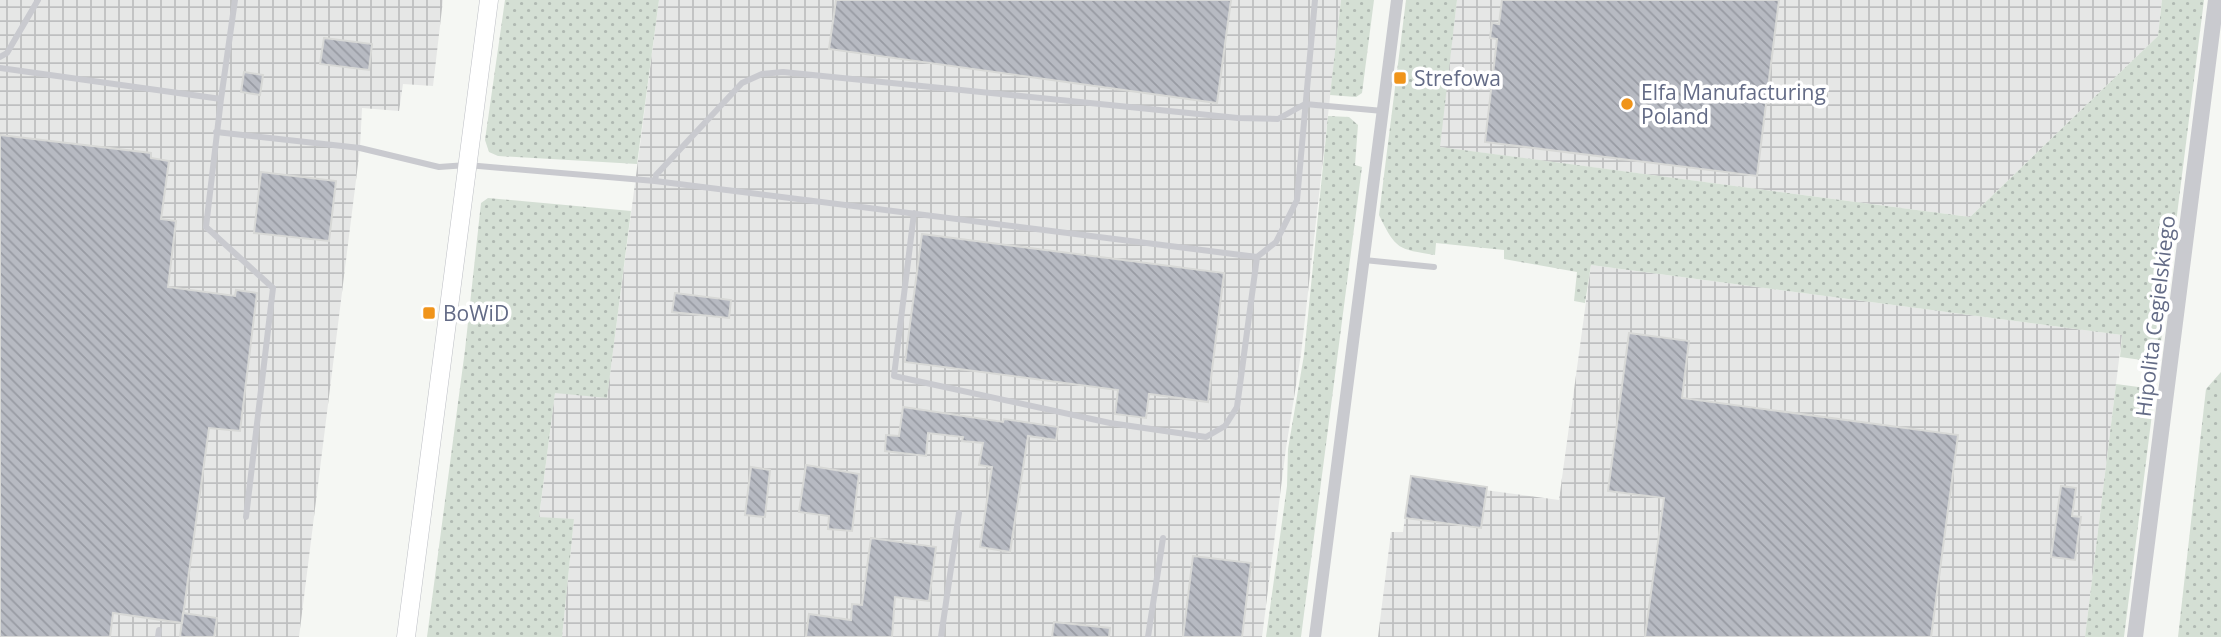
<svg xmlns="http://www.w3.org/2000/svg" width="2221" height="637" font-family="'Open Sans',sans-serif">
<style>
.industrial{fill:url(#industrial-grid)}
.grass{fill:url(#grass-dots)}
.building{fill:url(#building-back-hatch);stroke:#d7d8d6;stroke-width:2}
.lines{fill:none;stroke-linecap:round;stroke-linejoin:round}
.secondary-casing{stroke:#bdbfc5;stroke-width:19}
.service{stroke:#c9cacf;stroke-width:6}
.minor{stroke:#c9cacf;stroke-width:12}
.tertiary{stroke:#c9cacf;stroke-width:16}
.secondary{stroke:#fff;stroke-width:18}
.poi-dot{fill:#f0941a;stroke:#fff;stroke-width:2.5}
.labels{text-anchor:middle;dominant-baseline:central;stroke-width:7;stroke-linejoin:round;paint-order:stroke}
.poi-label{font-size:21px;fill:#636b86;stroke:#fff;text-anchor:start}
.street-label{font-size:21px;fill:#636b86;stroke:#fff}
</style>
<defs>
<pattern id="industrial-grid" width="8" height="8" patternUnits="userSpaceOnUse" patternTransform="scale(1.75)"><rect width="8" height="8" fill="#e6e7e6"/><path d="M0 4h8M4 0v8" fill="none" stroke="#bebfc0"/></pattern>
<pattern id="grass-dots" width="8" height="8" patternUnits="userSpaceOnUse" patternTransform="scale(1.75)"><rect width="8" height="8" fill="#d4dfd4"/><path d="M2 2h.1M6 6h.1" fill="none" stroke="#b0b9b2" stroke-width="1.8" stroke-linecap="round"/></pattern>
<pattern id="building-back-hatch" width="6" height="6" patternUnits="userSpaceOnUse" patternTransform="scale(1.75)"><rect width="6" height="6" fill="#b7bac2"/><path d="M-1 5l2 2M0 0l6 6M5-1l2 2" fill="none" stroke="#989ba3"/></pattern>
</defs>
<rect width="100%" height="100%" fill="#f5f7f3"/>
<path class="industrial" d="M0,0H443L433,86L403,84L399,111L362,108L360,148L299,637H0Z
M659,0H1341L1301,354L1286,448L1262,637H562L574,519L539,518L555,392L607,397Z
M1457,0H2162L2158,36L1970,217L1439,147Z
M1591,265L2122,335L2085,637H1378L1391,532H1403L1410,480L1559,500Z"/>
<path class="grass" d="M505,0H659L637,164L498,156L489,152L485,140Z
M1341,0H1374L1362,93L1356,97L1330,95Z
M1406,0H1457L1440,147L1970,217L2158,36L2162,0H2204L2161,342L2149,361L2120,357L2122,335L1591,265L1585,303L1574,301L1577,272L1504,259V250L1436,243L1435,255C1398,249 1396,250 1379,215Z
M1328,116L1349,117L1358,125L1355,165L1362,167L1301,637H1266L1287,486L1288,449L1304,355Z
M488,198L631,211L607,398L555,393L539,517L574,519L562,637H427L465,350L481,203Z
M2221,372V637H2178L2206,389Z
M2116,384L2146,388L2153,406L2124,637H2085Z"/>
<path class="building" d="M836,0H1231L1217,103L829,49Z
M1502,0H1779L1757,176L1485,142L1497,39L1490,38L1492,23L1499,24Z
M324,38L372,44L369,70L320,64Z
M244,72L263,75L260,95L241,92Z
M0,135L151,153V158L169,161L161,219L176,221L168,287L235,296L236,290L257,293L240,431L209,428L182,623L113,613L110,637H0Z
M261,172L336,181L329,241L254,233Z
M922,234L1224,273L1208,402L1149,394L1146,418L1115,414L1118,390L905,362Z
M675,293L731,300L729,318L672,312Z
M1629,333L1689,341L1682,398L1958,435L1931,637H1645L1664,498L1608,491Z
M903,407L1003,422L1004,419L1058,427L1056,440L1028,436L1010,552L980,547L992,467L979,465L983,443L962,441L963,437L928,433L926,456L885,451L886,435L899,436Z
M806,465L859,474L852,531L828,529L829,516L799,512Z
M751,467L770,470L765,517L745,515Z
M1411,476L1487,487L1481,528L1405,518Z
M2061,486L2076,488L2072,516L2081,517L2075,560L2051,557Z
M871,538L936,547L929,601L895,597L892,637H806L809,614L851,620L852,604L862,605Z
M1193,556L1251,563L1242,637H1183Z
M183,613L217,618L214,637H180Z
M1054,622L1110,628L1109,637H1052Z"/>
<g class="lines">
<g class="secondary-casing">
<path id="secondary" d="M406,637L489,0"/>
</g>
<path class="service" d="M0,57L7,53L38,0
M0,68L221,99L235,0
M221,99L206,227L273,288L246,517
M216,132L360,148L439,167L467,165L655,181
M914,213L894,376L1110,423L1206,437L1225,426L1237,407L1257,257L1276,242L1297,200L1315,0
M1257,257L655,181L656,175L742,83L762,74L783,72L1238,118L1278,119L1305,104L1383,111
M1364,260L1434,267
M158,637L159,630
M941,637L959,513
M1148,637L1163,538"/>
<path class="minor" d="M1315,637L1397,0"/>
<path class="tertiary" d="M2135,637L2216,0"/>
<use href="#secondary" class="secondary"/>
</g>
<g class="poi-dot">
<rect x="1393" y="71" width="14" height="14" rx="3.5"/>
<circle cx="1627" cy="104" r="7"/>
<rect x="422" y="306" width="14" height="14" rx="3.5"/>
</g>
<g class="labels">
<g class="poi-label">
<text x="1414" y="78">Strefowa</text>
<text x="1641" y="92">Elfa Manufacturing<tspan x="1641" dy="24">Poland</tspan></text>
<text x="443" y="313">BoWiD</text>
</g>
<g class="street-label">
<text transform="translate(2155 316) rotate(-83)">Hipolita Cegielskiego</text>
</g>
</g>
</svg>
